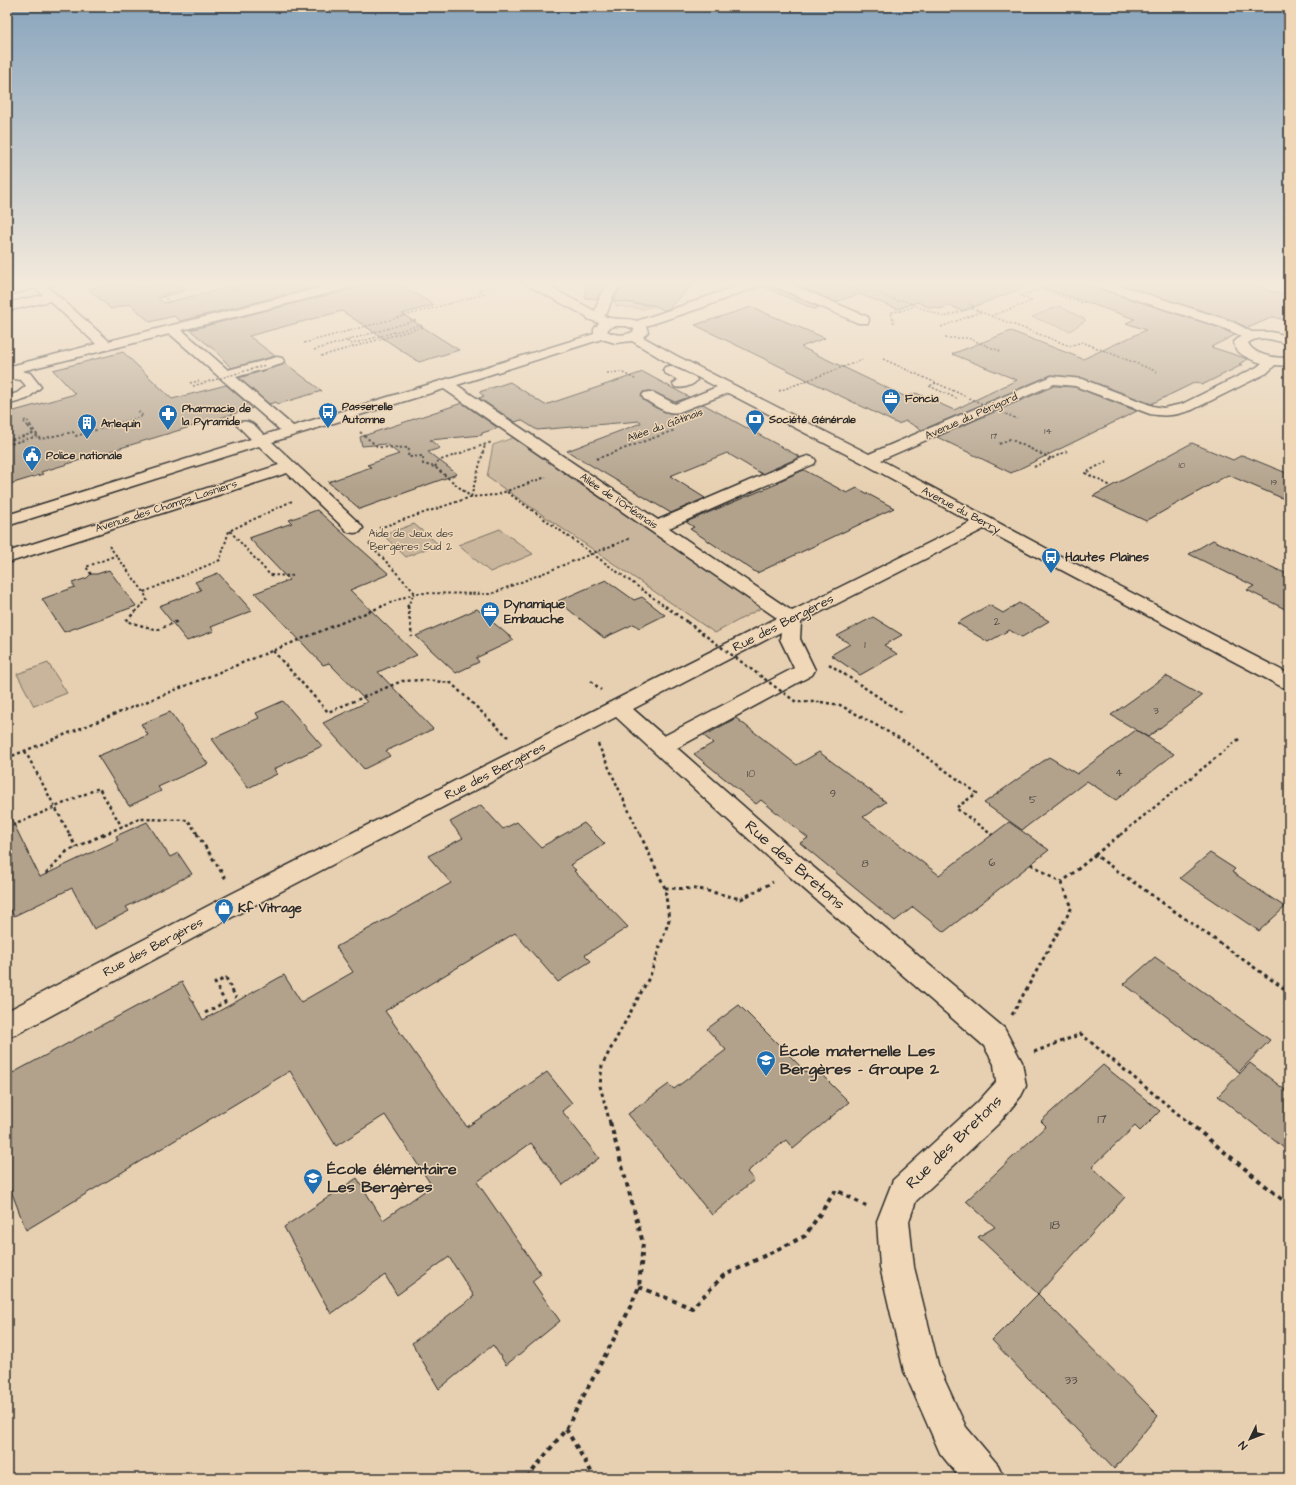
<svg xmlns="http://www.w3.org/2000/svg" width="1296" height="1485" font-family="'Architects Daughter',sans-serif">
<style>
.green{fill:#c8b59c;stroke:#7a7064}
.building{fill:#b2a28c;stroke:#2b2b2b}
.lines{fill:none;stroke-linecap:round;stroke-linejoin:round}
.minor-casing{stroke:#2b2b2b;stroke-width:3}
.path-far4{stroke:#2b2b2b;stroke-width:1.5;stroke-dasharray:2 2;stroke-linecap:butt}
.path-far3{stroke:#2b2b2b;stroke-width:2;stroke-dasharray:2.5 2.5;stroke-linecap:butt}
.path-far2{stroke:#2b2b2b;stroke-width:2.5;stroke-dasharray:3 3;stroke-linecap:butt}
.path-far1{stroke:#2b2b2b;stroke-width:3;stroke-dasharray:3.5 3.5;stroke-linecap:butt}
.path{stroke:#2b2b2b;stroke-width:4;stroke-dasharray:4.5 4.5;stroke-linecap:butt}
.minor{fill:#efd7b7;fill-rule:evenodd}
.path-bridge-far1{stroke:#2b2b2b;stroke-width:1.5;stroke-dasharray:2 2;stroke-linecap:butt}
.path-bridge{stroke:#2b2b2b;stroke-width:2.5;stroke-dasharray:3 3;stroke-linecap:butt}
.labels{text-anchor:middle;dominant-baseline:central;stroke-width:3;stroke-linejoin:round;paint-order:stroke}
.far-number-label{font-size:9px;fill:#4d4943}
.far-poi-label{font-size:11px;font-weight:bold;fill:#2b2b2b;stroke:#efd7b7;text-anchor:start}
.far-street-label{font-size:11px;fill:#2b2b2b;stroke:#efd7b7}
.far-park-label{font-size:11px;fill:#4a4742;stroke:#efd7b7}
.number-label{font-size:11px;fill:#4d4943}
.poi-label{font-size:13px;font-weight:bold;fill:#2b2b2b;stroke:#efd7b7;text-anchor:start}
.street-label{font-size:13px;fill:#2b2b2b;stroke:#efd7b7}
.near-number-label{font-size:13px;fill:#4d4943}
.near-street-label{font-size:16px;fill:#2b2b2b;stroke:#efd7b7}
.near-poi-label{font-size:16px;font-weight:bold;fill:#2b2b2b;stroke:#efd7b7;text-anchor:start}
</style>
<rect width="100%" height="100%" fill="#e7d0b1"/>
<filter id="ink" filterUnits="userSpaceOnUse"><feTurbulence type="fractalNoise" baseFrequency=".025" numOctaves="2"/><feDisplacementMap in="SourceGraphic" scale="8" xChannelSelector="R" yChannelSelector="G"/><feConvolveMatrix kernelMatrix="1 2 1 2 8 2 1 2 1" color-interpolation-filters="sRGB"/></filter>
<g filter="url(#ink)">
<path class="green" d="M621,289C624,293 627,299 630,302C639,309 658,304 668,302L643,309L616,306L614,291Z
M1059,306L1086,320L1070,331L1032,317Z
M515,437L763,607L715,633L487,477L493,445Z
M414,524L438,544L406,557L383,535Z
M500,529L533,554L490,572L458,545Z
M48,663L67,693L34,706L17,674Z"/>
<path class="building" d="M105,282H183L184,291L158,298L164,303L250,282H336L180,321L174,316L150,322L130,304L111,309L89,289L108,285Z
M365,282H396L434,305L402,314L459,350L419,362L342,311L249,336L275,356L231,368L217,352L190,330L362,286Z
M586,282H608L597,299L585,298Z
M624,282H696L668,309L664,310L653,305L613,301Z
M764,282H769L771,286L819,307L814,309L762,286Z
M790,282H1032L1033,284L963,311L950,306L940,309L934,307L931,308L917,302L898,309L859,294L836,302Z
M1039,282H1088L1091,286L1220,328L1235,335L1211,347L1248,359L1239,364L1242,365L1202,385L1196,382L1151,404L1083,378L1051,375L922,430L906,421L898,424L695,325L751,307L825,338L801,347L906,397L916,393L954,410L1017,380L952,354L1011,331L1083,359L1146,330L1126,323L1135,319L1039,286Z
M1113,282H1238L1289,296V321L1273,317L1248,328L1231,320Z
M123,352L172,399L226,385L253,408L41,472L43,474L7,485V413L75,394L53,370Z
M285,363L322,391L278,404L276,402L269,404L239,378L282,365Z
M643,372L689,397L675,402L654,392L649,391L643,392L641,395L643,400L656,408L665,412L675,414L703,404L800,457L762,474L727,453L670,476L705,498L671,513L567,451L641,423L640,421L537,430L521,420L515,422L479,398L484,396L479,392L510,382L545,405Z
M1054,386L1075,387L1137,411L1011,473L937,437Z
M462,403L498,428L482,433V435L430,440L440,448L428,452L457,474L360,509L328,482L371,467L367,465L399,454L386,444L362,446L360,437Z
M1192,443L1233,460L1242,455L1289,474V501L1228,475L1146,521L1093,496Z
M804,470L847,493L857,488L894,508L757,573L690,529L694,527L686,522L779,483L777,482Z
M317,510L389,574L350,590L417,655L378,672L433,729L386,751L390,756L364,769L323,723L367,702L329,663L323,665L255,593L289,580L249,538L292,523L289,520Z
M1213,540L1289,575V611L1247,590L1254,586L1189,554Z
M109,570L136,606L64,632L42,599L75,587L72,583L87,578L91,574H97Z
M218,573L252,611L211,627L214,631L187,641L159,606L201,590L195,582Z
M606,580L634,600L642,597L665,615L639,628L634,624L604,638L558,601Z
M1019,603L1049,621L1022,637L1009,630L988,642L957,623L989,605L1003,613Z
M477,609L514,640L476,658L479,662L456,673L416,636Z
M873,617L902,635L884,645L897,654L860,675L831,655L850,644L837,636Z
M1166,676L1202,696L1148,737L1111,715Z
M283,701L322,746L274,769L277,774L248,788L212,739L259,718L256,713Z
M170,712L208,764L158,787L161,791L129,806L98,756L148,735L141,724Z
M736,718L797,765L819,752L886,802L863,817L939,875L1009,822L1049,850L944,932L913,907L895,921L800,843L808,838L761,800L756,804L694,754L713,743L704,736Z
M1136,730L1174,754L1116,800L1087,781L1022,830L984,803L1049,757L1077,774Z
M481,805L503,829L517,822L541,847L584,823L605,844L570,865L576,870L574,871L628,927L585,955L591,961L558,982L515,933L385,1011L467,1127L547,1072L572,1103L562,1111L599,1158L563,1185L531,1143L477,1182L541,1274L532,1281L560,1321L506,1365L493,1345L439,1389L412,1343L474,1296L449,1257L397,1295L385,1275L331,1314L284,1227L357,1178L383,1220L432,1186L385,1115L336,1146L290,1071L26,1230L7,1180V1076L182,982L203,1020L284,975L301,1002L353,972L336,947L451,883L428,856L463,838L450,822Z
M7,810L40,877L118,840L116,836L147,822L170,857L178,853L192,874L126,907L129,911L94,929L72,888L14,916L7,905Z
M1210,853L1235,869L1232,872L1285,907L1259,931L1180,878Z
M1155,957L1270,1040L1239,1072L1124,984Z
M739,1005L811,1077L818,1071L849,1102L793,1149L786,1140L747,1172L754,1180L712,1215L628,1114L669,1084L674,1089L726,1050L707,1029Z
M1250,1063L1289,1093V1152L1218,1096Z
M1103,1065L1160,1111L1140,1131L1135,1126L1092,1167L1125,1197L1038,1294L978,1237L995,1227L966,1201L1046,1126L1041,1121Z
M1038,1294L1158,1415L1114,1469L992,1340Z"/>
<g class="lines">
<g class="minor-casing">
<path id="minor" d="M30,282H54L52,285L47,286L109,341L343,282H364L362,285L182,330L228,370L277,357L282,358L284,361L282,364L236,377L293,426L594,334V329L599,323L588,319L586,316L527,285L525,282H540L595,311L600,296L610,282H623L613,296L607,313L604,316C614,321 626,317 637,321L693,302L746,282H763L761,285L701,308L646,326L648,332L643,337L675,355L869,454L1052,376L1082,379L1153,406L1163,408L1182,404L1257,367L1262,363C1252,360 1234,354 1234,342L1241,336L1239,335L1221,327L1091,285L1089,282H1108L1231,321L1252,332H1271L1289,336V344C1276,341 1260,334 1248,343C1254,356 1276,358 1289,358V366L1275,365L1267,373L1192,410C1177,415 1166,417 1150,414L1075,386L1054,384L881,460L1068,560L1289,674V689L1282,687L984,529L801,622L800,639L815,670L812,675L677,748L806,861L1004,1028L1022,1062L1026,1086L1021,1096L999,1123L916,1201L909,1221L914,1267L939,1368L966,1427L998,1465L1004,1478H960L940,1453L904,1371L880,1267L877,1221L893,1180L977,1103L996,1082L994,1064L984,1046L788,875L616,717L249,908L17,1034L7,1037V1011L231,894L777,618L444,389L272,442L360,524L363,528L360,532L354,533L348,532L287,473L7,563V552L279,465L259,446L7,526V515L251,439L237,425L240,422C251,419 257,428 264,435L280,430L170,334L22,371L30,373L41,387L27,399L7,405V396L17,393L26,386L21,380L7,378V367L96,344L50,301L7,311V303L43,295L36,288L7,295V287ZM614,326H626L634,329V331C626,336 615,336 607,331L609,328ZM602,339L615,343L632,341L665,361L717,387L675,404L654,393L649,392L644,393L642,396L644,399C654,405 667,415 679,412L728,393L863,463L971,522L792,611L669,528L814,464L816,461L814,458L808,456L802,458L658,520L457,385ZM781,632L780,639L794,668L664,736L633,709Z
M770,282H786L868,317L869,320L868,323H858L772,285Z
M670,366L695,377L697,380C693,386 682,389 675,387L673,384L678,380L665,373L663,370L665,367Z"/>
</g>
<path class="path-far4" d="M226,282L236,289L241,290
M580,284L588,282
M137,288L164,282
M853,288L863,293L870,290L898,301L902,300L944,317L971,308L991,316L1032,301L1021,296L1060,282
M1042,289L1082,303L1085,302
M170,302L161,295L186,289L175,282
M969,304L975,307L971,308
M991,316L1070,346L1082,342L1158,372
M894,323L891,312L900,311L915,306
M941,327L980,312
M945,338H968L1002,352
M304,343L485,294L478,290L508,282
M314,350L417,320
M321,356L423,327L420,325L352,344L347,341
M883,359L965,396
M607,373L621,372L637,380
M190,383L199,381
M936,383L929,386L958,399
M779,391L862,360
M28,426L23,421L27,420L31,426
M109,426L143,416L137,410"/>
<path class="path-far3" d="M30,425L40,439L73,432L76,436L113,425
M360,432L378,447L409,448L408,457L423,456V464L435,467L471,497
M7,441L34,433L27,425
M7,442L10,444L38,436
M999,444L1010,439L1052,459
M596,459L675,430
M1107,461L1085,473L1111,486
M435,467L438,461L492,442
M1034,467L1067,451
M507,492L666,607
M471,497L485,445
M379,528L471,497L496,495L546,477
M230,531L270,575L294,576
M369,543L415,593
M109,546L144,592L147,600L140,607
M91,574L86,567L117,555
M144,592L220,560L229,531L292,501
M380,607L415,593L491,594L631,538
M407,607L414,594"/>
<path class="path-far2" d="M141,606L126,621L157,630L178,621
M408,606L412,637
M665,606L687,622
M273,651L328,712L402,681L425,680L451,683L508,737
M829,664L904,714
M591,681L601,690
M821,702L840,705L906,742L977,793L956,808L992,835
M598,744L640,835
M25,751L70,835
M7,758L383,606
M7,828L99,788L122,827
M103,835L139,819L188,820L198,835
M1120,835L1239,739"/>
<path class="path-far1" d="M69,834L76,847L105,834
M197,834L226,879
M991,834L992,835
M1095,855L1121,834
M1031,864L1061,883L1095,855L1289,992
M46,874L66,852L76,847
M665,888L699,889L741,899L773,882
M205,1013L225,1002L215,983L226,978L236,998
M1012,1015L1072,907L1061,883
M1034,1052L1081,1034L1189,1123
M610,1123L600,1086L602,1065L650,976L669,920L665,888L640,834"/>
<path class="path" d="M1188,1122L1289,1205
M639,1287L692,1308L723,1276L805,1236L836,1190L866,1206
M566,1429L595,1478
M527,1478L566,1429L626,1316L639,1287L643,1243L610,1122"/>
<use href="#minor" class="minor"/>
<path class="path-bridge-far1" d="M193,386L266,365
M969,398L1017,419"/>
<path class="path-bridge" d="M687,622L796,702H821"/>
</g>
</g>
<linearGradient id="sky" x2="0" y2="1"><stop stop-color="#89a5bd"/><stop offset="0.58" stop-color="#f4eadc"/><stop offset="1" stop-color="#f4eadc" stop-opacity="0"/></linearGradient>
<rect width="1296" height="490" fill="url(#sky)"/>
<defs>
<g id="office-pin" transform="scale(1)"><path d="M0 17L-7.5 6A9.5 9.5 0 1 1 7.5 6Z" fill="#1f6fb2" stroke="#efd7b7"/><path d="M-6-3h4V-5.5h4V-3h4V5H-6ZM-1-4.5V-3h2v-1.5ZM-6 0V1H6V0Z" fill="#fff"/></g>
<g id="bus-pin" transform="scale(1)"><path d="M0 17L-7.5 6A9.5 9.5 0 1 1 7.5 6Z" fill="#1f6fb2" stroke="#efd7b7"/><path d="M-5-6H5V4H4V6H2V4H-2V6H-4V4H-5ZM-3.5-4V0h7V-4ZM-3.5 1.2v1.5H-2V1.2ZM2 1.2v1.5H3.5V1.2Z" fill="#fff"/></g>
<g id="pharmacy-pin" transform="scale(1)"><path d="M0 17L-7.5 6A9.5 9.5 0 1 1 7.5 6Z" fill="#1f6fb2" stroke="#efd7b7"/><path d="M-2-6h4v4h4v4h-4v4h-4v-4h-4v-4h4Z" fill="#fff"/></g>
<g id="bank-pin" transform="scale(1)"><path d="M0 17L-7.5 6A9.5 9.5 0 1 1 7.5 6Z" fill="#1f6fb2" stroke="#efd7b7"/><path d="M-6-4H6V4H-6ZM0-2.3a2.3 2.3 0 1 0 0 4.6a2.3 2.3 0 1 0 0-4.6Z" fill="#fff"/></g>
<g id="building-pin" transform="scale(1)"><path d="M0 17L-7.5 6A9.5 9.5 0 1 1 7.5 6Z" fill="#1f6fb2" stroke="#efd7b7"/><path d="M-4-6H4V6H1V3H-1V6H-4ZM-2.5-4.3h1.7v1.8h-1.7ZM.8-4.3h1.7v1.8H.8ZM-2.5-1h1.7V.8h-1.7ZM.8-1h1.7V.8H.8Z" fill="#fff"/></g>
<g id="civic-pin" transform="scale(1)"><path d="M0 17L-7.5 6A9.5 9.5 0 1 1 7.5 6Z" fill="#1f6fb2" stroke="#efd7b7"/><path d="M-.6-6.5H3V-4.5H.6V-3L4-1V1h2V6H-6V1h2V-1L-.6-3ZM-1.2 2.5V6h2.4V2.5Z" fill="#fff"/></g>
<g id="shop-pin" transform="scale(1)"><path d="M0 17L-7.5 6A9.5 9.5 0 1 1 7.5 6Z" fill="#1f6fb2" stroke="#efd7b7"/><path d="M-5-2.5h2.3a2.7 3.5 0 0 1 5.4 0H5L5.5 6h-11ZM-1.5-2.5h3a1.5 2.3 0 0 0-3 0Z" fill="#fff"/></g>
<g id="school-pin" transform="scale(1)"><path d="M0 17L-7.5 6A9.5 9.5 0 1 1 7.5 6Z" fill="#1f6fb2" stroke="#efd7b7"/><path d="M0-5L7-2L0 1L-7-2ZM-4 1L0 2.5L4 1V4Q0 6-4 4Z" fill="#fff"/></g>
</defs>
<g fill-rule="evenodd">
<use href="#office-pin" x="891" y="398"/>
<use href="#bus-pin" x="328" y="412"/>
<use href="#pharmacy-pin" x="168" y="414"/>
<use href="#bank-pin" x="755" y="419"/>
<use href="#building-pin" x="87" y="423"/>
<use href="#civic-pin" x="32" y="455"/>
<use href="#bus-pin" x="1051" y="557"/>
<use href="#office-pin" x="490" y="611"/>
<use href="#shop-pin" x="224" y="908"/>
<use href="#school-pin" x="766" y="1060"/>
<use href="#school-pin" x="313" y="1178"/>
</g>
<g class="labels">
<g class="far-number-label">
<text x="1048" y="431">14</text>
<text x="994" y="436">17</text>
<text x="1182" y="465">10</text>
<text x="1274" y="482">19</text>
</g>
<g class="far-poi-label">
<text x="905" y="398">Foncia</text>
<text x="342" y="406">Passerelle<tspan x="342" dy="13">Automne</tspan></text>
<text x="182" y="408">Pharmacie de<tspan x="182" dy="13">la Pyramide</tspan></text>
<text x="769" y="419">Société Générale</text>
<text x="101" y="423">Arlequin</text>
<text x="46" y="455">Police nationale</text>
</g>
<g class="far-street-label">
<text transform="translate(971 416) rotate(-24)">Avenue du Périgord</text>
<text transform="translate(665 425) rotate(-20)">Allée du Gâtinais</text>
<text transform="translate(619 501) rotate(34)">Allée de l'Orléanais</text>
<text transform="translate(166 506) rotate(-18)">Avenue des Champs Lasniers</text>
<text transform="translate(961 510) rotate(28)">Avenue du Berry</text>
</g>
<g class="far-park-label">
<text x="411" y="533">Aide de Jeux des<tspan x="411" dy="13">Bergères Sud 2</tspan></text>
</g>
<g class="number-label">
<text x="997" y="621">2</text>
<text x="865" y="644">1</text>
<text x="1156" y="710">3</text>
<text x="1119" y="772">4</text>
<text x="751" y="773">10</text>
<text x="833" y="793">9</text>
<text x="1033" y="799">5</text>
<text x="992" y="862">6</text>
<text x="865" y="863">8</text>
</g>
<g class="poi-label">
<text x="1065" y="557">Hautes Plaines</text>
<text x="504" y="604">Dynamique<tspan x="504" dy="15">Embauche</tspan></text>
<text x="238" y="908">Kf Vitrage</text>
</g>
<g class="street-label">
<text transform="translate(783 623) rotate(-27)">Rue des Bergères</text>
<text transform="translate(495 771) rotate(-27)">Rue des Bergères</text>
<text transform="translate(153 947) rotate(-28)">Rue des Bergères</text>
</g>
<g class="near-number-label">
<text x="1102" y="1119">17</text>
<text x="1055" y="1225">18</text>
<text x="1071" y="1380">33</text>
</g>
<g class="near-street-label">
<text transform="translate(795 865) rotate(41)">Rue des Bretons</text>
<text transform="translate(954 1142) rotate(-44)">Rue des Bretons</text>
</g>
<g class="near-poi-label">
<text x="780" y="1051">École maternelle Les<tspan x="780" dy="18">Bergères - Groupe 2</tspan></text>
<text x="327" y="1169">École élémentaire<tspan x="327" dy="18">Les Bergères</tspan></text>
</g>
</g>
<rect width="1296" height="1485" fill="none" stroke="#efd7b7" stroke-width="24"/>
<rect x="12" y="12" width="1272" height="1461" fill="none" stroke="#2b2b2b" stroke-width="1.5" filter="url(#ink)"/>
<g transform="translate(1250 1439) rotate(227)" stroke="#efd7b7" stroke-width="3" paint-order="stroke">
<path d="M0-3L7 15L0 10L-7 15Z" fill="#2b2b2b"/>
<text y="-6" font-size="11" font-weight="bold" text-anchor="middle" fill="#2b2b2b">N</text>
</g>
</svg>
